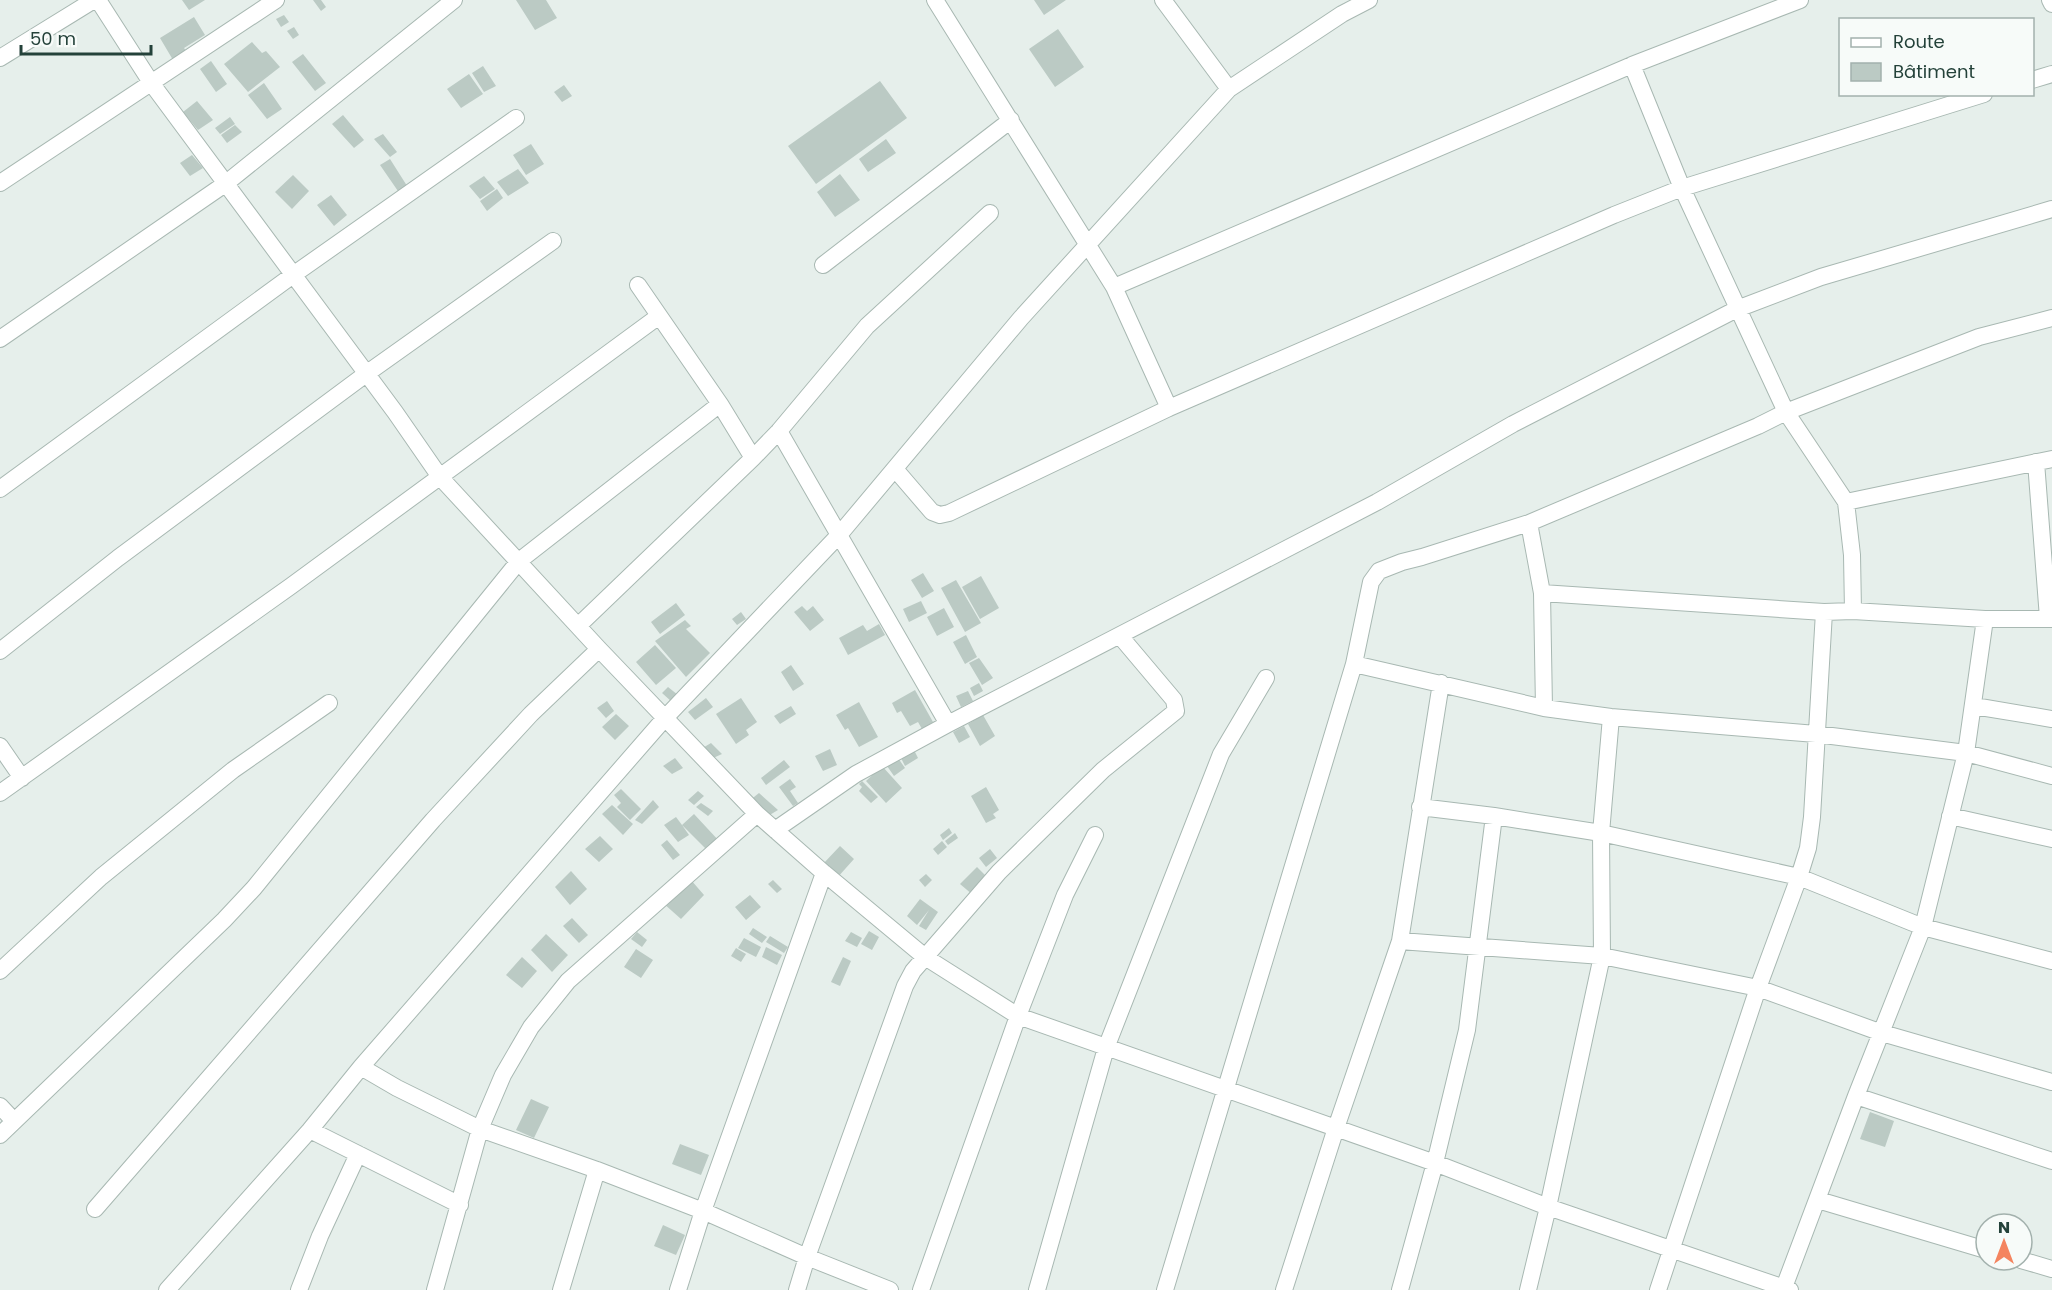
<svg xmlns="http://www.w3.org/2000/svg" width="2052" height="1290" font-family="Poppins,sans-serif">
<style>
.building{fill:#bbcac4}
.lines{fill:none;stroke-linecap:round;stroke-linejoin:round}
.minor-casing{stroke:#a8b8b2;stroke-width:18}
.minor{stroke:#fff;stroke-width:16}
</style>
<rect width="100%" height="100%" fill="#e6efeb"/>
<path class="building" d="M182,0H205L189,10Z
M313,0H321L326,7L321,11Z
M516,0H546L557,18L535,30Z
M1034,0H1066L1044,15Z
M284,15L289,22L281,27L276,19Z
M194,17L205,35L184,48L187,52L173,60L160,38Z
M294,27L299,35L293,39L287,31Z
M1058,29L1084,67L1055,87L1029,49Z
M252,42L262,53L266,51L280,67L248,92L224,64Z
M303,54L326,83L315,91L292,62Z
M211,61L227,84L216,92L200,69Z
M483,66L496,86L484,92L472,73Z
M469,74L483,94L461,108L447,89Z
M880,81L907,118L816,184L788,146Z
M264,83L282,109L267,119L248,95Z
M564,85L572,96L562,102L554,92Z
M197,101L213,120L198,130L183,112Z
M343,115L364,140L354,148L332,124Z
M230,117L235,124L220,134L215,128Z
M235,125L242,132L227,143L221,135Z
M383,134L397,152L390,157L374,139Z
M886,139L896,153L868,172L859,159Z
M531,144L544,164L526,175L513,155Z
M192,155L203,168L190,176L180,163Z
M390,159L409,189L400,194L380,165Z
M518,169L529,183L508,196L497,182Z
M840,174L860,200L835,217L817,192Z
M293,175L309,191L292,209L275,192Z
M484,176L495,189L480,199L469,186Z
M497,189L503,198L487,211L480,201Z
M331,195L347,215L334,226L317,205Z
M923,573L934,591L922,598L911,580Z
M981,576L999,608L980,619L962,587Z
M956,580L981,623L965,632L941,588Z
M921,601L927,613L909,622L903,609Z
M676,603L685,615L660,634L651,622Z
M802,606L807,611L813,606L824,620L810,631L794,612Z
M944,608L954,627L937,636L927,617Z
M741,612L746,619L737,625L732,619Z
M685,620L691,626L686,629L710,653L686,677L655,641Z
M879,624L885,635L848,655L839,638L863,625L867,631Z
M966,635L977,657L965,664L953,642Z
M655,645L676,668L656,685L636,662Z
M979,658L993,678L982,685L969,663Z
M791,665L804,684L793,691L781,672Z
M979,683L983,691L974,696L970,688Z
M668,687L678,695L672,702L662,693Z
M915,690L933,722L922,729L918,722L910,726L901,711L897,713L892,703Z
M968,691L973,701L961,707L956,696Z
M706,698L713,707L695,720L688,712Z
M741,698L757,722L746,730L749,735L736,744L716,714Z
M607,701L614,711L606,718L597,708Z
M859,702L878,737L859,747L848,728L845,730L836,715Z
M791,706L796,714L780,724L774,716Z
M616,714L629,726L615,740L602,727Z
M983,715L995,736L980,746L968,724Z
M964,726L970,737L959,743L953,732Z
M711,743L722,754L711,759L701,749Z
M830,749L837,765L823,771L815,756Z
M914,750L918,758L905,766L900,756Z
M675,758L683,768L672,774L663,766Z
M898,758L905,768L894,776L887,766Z
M784,760L790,767L766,785L761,778Z
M882,766L902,788L886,803L866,781Z
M790,779L796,787L790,791L798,803L793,806L779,787Z
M862,781L878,797L871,803L859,791L862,787L859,784Z
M986,787L999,810L993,814L996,818L986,823L971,796Z
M621,789L641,809L630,820L617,807L621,803L614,795Z
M698,791L704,796L694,805L688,800Z
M759,793L778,810L763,819L749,801Z
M653,800L659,807L642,824L635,820Z
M701,803L713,811L708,816L696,807Z
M612,805L633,824L623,835L602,814Z
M694,814L720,842L708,851L682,825L689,835L678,842L664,825L676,817L682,825Z
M949,828L952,833L943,840L940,835Z
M955,833L958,838L948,845L945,841Z
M600,836L613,849L599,862L585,849Z
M667,840L680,855L673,860L661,845Z
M942,841L947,847L938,855L933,849Z
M840,846L854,859L837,878L823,864Z
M990,849L997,858L986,867L979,858Z
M977,867L988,878L973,895L960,884Z
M571,871L587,889L570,905L555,887Z
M926,874L932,880L925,887L919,880Z
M691,880L704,895L681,919L663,903Z
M773,880L782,889L777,893L768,884Z
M750,895L761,907L746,920L735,907Z
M920,899L938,912L926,930L919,926L929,910L917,925L907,916Z
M572,918L588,935L579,943L563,926Z
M753,928L767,937L762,943L749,934Z
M869,931L879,937L872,950L861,944Z
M637,932L647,940L642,947L631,939Z
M851,932L862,938L857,947L845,941Z
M546,934L568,955L552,972L531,950Z
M770,936L788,947L784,953L766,942Z
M744,938L761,947L756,957L738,948Z
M766,947L782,955L777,965L762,957Z
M736,948L746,954L741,962L731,956Z
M636,949L653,960L641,978L624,967Z
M522,957L537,971L522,988L506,975Z
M843,957L851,961L840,986L831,982Z
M531,1099L549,1107L534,1138L516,1130Z
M1870,1112L1894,1121L1885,1147L1860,1139Z
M680,1144L709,1155L701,1175L672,1164Z
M663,1225L685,1235L676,1255L654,1246Z"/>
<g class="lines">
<g class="minor-casing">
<path id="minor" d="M98,0L152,84L395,412L440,477L599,649L757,814L824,873L925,957L1018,1016L1435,1163L1548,1207L1790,1290
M935,0L1114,287L1169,408
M1163,0L1229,89
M2050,0L2052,4
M0,58L94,0
M1632,65L1682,188L1786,412L1846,502L1852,555L1853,611
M2032,80L2052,74
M0,183L276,0
M823,265L1011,120
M638,285L720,404L753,458
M1114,287L1632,65L1800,0
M0,339L225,184L454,0
M779,431L948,724
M2036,462L2048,618
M895,469L932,512L940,515L949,513L1169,408L1614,215L1682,188L1984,94
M0,489L293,275L516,118
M1846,502L2052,459
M1529,523L1542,593L1824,612L1853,611L1985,619H2052
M1542,593L1544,708
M578,626L753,458L779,431L867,326L990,213
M0,651L118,558L366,374L553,241
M1354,664L1544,708L1611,717L1816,734L1966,753L2052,776
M1974,706L2052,719
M0,746L22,778
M0,793L291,586L659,316
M1420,807L1494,816L1601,833L1799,877L1923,927L2052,961
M1950,816L2052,839
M775,830L856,774L948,724L1377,502L1513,424L1737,309L1821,277L2052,209
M1400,941L1602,956L1758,988L1882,1033L2052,1082
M0,971L101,877L233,770L329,703
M361,1067L397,1088L480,1129L597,1170L703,1211L807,1257L890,1290
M1856,1096L2052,1161
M0,1106L14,1121
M310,1130L460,1205
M0,1135L224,920L254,888L519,561L720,404
M1818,1200L1986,1250
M95,1209L433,820L531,714L599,649
M2021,1260L2052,1269
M167,1290L310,1130L361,1067L665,718L839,535L1021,318L1229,89L1342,14L1369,0
M299,1290L320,1236L358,1154
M435,1290L480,1129L503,1075L531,1027L568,981L757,814
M561,1290L597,1170
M678,1290L703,1211L824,873
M797,1290L807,1257L905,986L913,971L999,872L1103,770L1176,711L1174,700L1120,636
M921,1290L1018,1016L1065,895L1095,835
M1037,1290L1106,1048L1221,754L1266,678
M1165,1290L1354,664L1371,582L1379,571L1402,562L1422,557L1529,523L1758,426L1786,412L1979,337L2052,318
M1284,1290L1336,1128L1400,941L1441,683
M1400,1290L1435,1163L1467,1030L1494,816
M1528,1290L1548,1207L1602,956L1601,833L1611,717
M1658,1290L1758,988L1799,877L1808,848L1812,817L1824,612
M1783,1290L1856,1096L1923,927L1966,753L1985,619"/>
</g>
<use href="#minor" class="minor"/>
</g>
<rect x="1839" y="18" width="195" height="78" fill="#f7fbf9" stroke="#a3b1ad" stroke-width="1.5"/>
<rect x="1851" y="38" width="30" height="9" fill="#ffffff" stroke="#a3b1ad" stroke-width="1.5"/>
<text x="1893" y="48" font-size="18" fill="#24423a">Route</text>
<rect x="1851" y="63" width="30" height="18" fill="#bbcac4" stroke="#a3b1ad" stroke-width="1.5"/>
<text x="1893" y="78" font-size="18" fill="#24423a">Bâtiment</text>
<g transform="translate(2004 1242)"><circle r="28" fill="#f7fbf9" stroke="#a3b1ad" stroke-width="1.5"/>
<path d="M0-4.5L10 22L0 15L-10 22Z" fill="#f4845f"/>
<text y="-9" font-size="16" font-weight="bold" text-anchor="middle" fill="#24423a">N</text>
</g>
<path d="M21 45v9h130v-9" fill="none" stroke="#24423a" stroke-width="3"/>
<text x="30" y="45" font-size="18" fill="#24423a" stroke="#f7fbf9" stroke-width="4.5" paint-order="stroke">50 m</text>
</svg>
